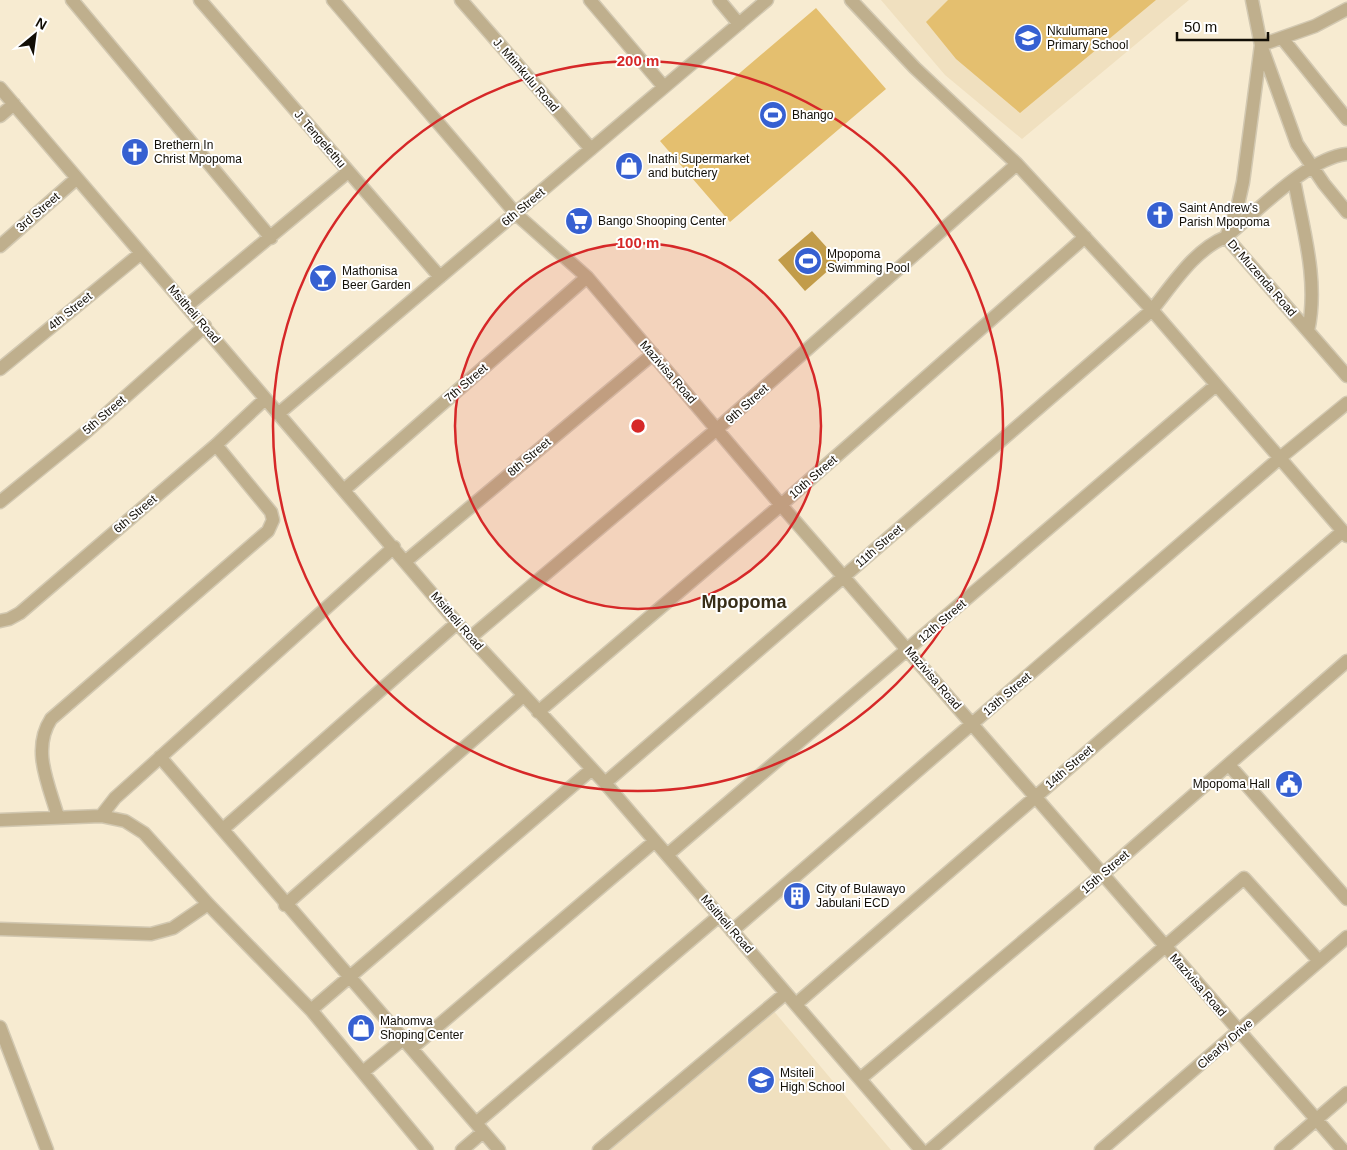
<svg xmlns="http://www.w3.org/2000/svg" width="1347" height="1150" font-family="Arial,sans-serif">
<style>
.built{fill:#f0e0bf}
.green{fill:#e4bf6f}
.water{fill:#c29c49}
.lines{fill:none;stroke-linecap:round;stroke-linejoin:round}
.street-casing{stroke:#d2c8b1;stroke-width:15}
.street{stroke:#bfaf8d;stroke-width:12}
.ring{fill:none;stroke:#d62828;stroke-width:2.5}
.labels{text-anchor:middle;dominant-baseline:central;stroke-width:4;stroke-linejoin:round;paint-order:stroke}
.poi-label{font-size:12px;fill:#120e06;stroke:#fff;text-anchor:start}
.street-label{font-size:12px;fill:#120e06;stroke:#fff}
.district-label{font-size:18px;font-weight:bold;fill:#372d18;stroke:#fff}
.centre{fill:#d62828;stroke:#fff;stroke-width:2.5}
.ring-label{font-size:15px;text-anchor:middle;font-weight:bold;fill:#d62828;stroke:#fff;stroke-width:4;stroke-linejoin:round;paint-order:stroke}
</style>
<rect width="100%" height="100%" fill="#f7ebd1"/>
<path class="built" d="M881,0H1189L1022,139L945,75Z
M772,1009L891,1150H610Z"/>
<path class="green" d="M948,0H1156L1020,113L956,59L926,22Z
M816,8L886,89L730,222L660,141Z"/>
<path class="water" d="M812,231L839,261L805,291L778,260Z"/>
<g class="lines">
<g class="street-casing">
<path id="street" d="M72,0L271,238
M200,0L440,277
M333,0L516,214L587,277L781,505L1343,1150
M461,0L591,149
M590,0L664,87
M719,0L739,24
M851,0L915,68L1017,164L1152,310L1347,536
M1347,9L1315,26L1261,45L1297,144L1324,184L1347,212
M1282,38L1347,119
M0,88L457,623L605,783L921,1150
M0,116L14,104
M1294,180C1303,229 1319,281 1308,331
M1228,235C1259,210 1308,158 1347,154
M1226,237L1237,209L1243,182L1261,45L1252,0
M0,246L76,179
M187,306L348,172
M0,369L140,254
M278,414L767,0
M345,489L587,277
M0,502L86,432L205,326
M406,561L653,354
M0,621L9,619L20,613L216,445L265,399
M471,637L717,429L1017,164
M538,712L781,505L1085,237
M160,757L499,1150
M1229,765L1347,899
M605,783L1152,310C1173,284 1195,249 1226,237L1347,376
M101,816L115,798L394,547
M58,817C49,785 31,750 51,719L268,531L273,520L271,512L216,445
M0,820L101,816L125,821L144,833L208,904L311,1010L427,1150
M223,829L457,623
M667,855L1216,385
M285,905L523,696
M0,929L151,934L173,928L208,904
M732,931L1281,457L1347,403
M796,1004L1343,531
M311,1010L592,769
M0,1027L47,1150
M412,1048L655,841
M363,1072L403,1039
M860,1079L1103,874L1347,661
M476,1123L719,916
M462,1150L483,1132
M599,1150L786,993
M930,1150L1244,878L1319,961
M1101,1150L1347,937
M1281,1150L1347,1093"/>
</g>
<use href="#street" class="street"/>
</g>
<circle cx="638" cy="426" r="183" fill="#d62828" fill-opacity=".12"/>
<g class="ring">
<circle cx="638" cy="426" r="183"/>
<circle cx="638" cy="426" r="365"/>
</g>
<defs>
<g id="school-disc" transform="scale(1.4375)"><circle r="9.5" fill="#3660d1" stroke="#fff"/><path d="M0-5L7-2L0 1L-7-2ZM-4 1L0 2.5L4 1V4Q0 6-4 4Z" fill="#fff"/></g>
<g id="stadium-disc" transform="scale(1.4375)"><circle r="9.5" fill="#3660d1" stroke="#fff"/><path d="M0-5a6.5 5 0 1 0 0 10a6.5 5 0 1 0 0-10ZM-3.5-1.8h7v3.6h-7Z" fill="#fff"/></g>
<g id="church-disc" transform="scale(1.4375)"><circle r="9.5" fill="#3660d1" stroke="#fff"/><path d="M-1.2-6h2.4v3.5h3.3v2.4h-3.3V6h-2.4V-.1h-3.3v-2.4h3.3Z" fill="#fff"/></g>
<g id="shop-disc" transform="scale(1.4375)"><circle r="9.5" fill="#3660d1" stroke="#fff"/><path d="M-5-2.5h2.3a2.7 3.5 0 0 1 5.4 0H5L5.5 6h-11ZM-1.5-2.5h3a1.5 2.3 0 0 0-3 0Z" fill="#fff"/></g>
<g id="supermarket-disc" transform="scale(1.4375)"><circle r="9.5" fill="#3660d1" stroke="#fff"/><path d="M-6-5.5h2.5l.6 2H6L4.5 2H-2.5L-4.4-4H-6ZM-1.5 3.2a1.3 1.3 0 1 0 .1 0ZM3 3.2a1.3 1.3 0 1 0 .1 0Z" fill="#fff"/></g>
<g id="bar-disc" transform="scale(1.4375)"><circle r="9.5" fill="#3660d1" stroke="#fff"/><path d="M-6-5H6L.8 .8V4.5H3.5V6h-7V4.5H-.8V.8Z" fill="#fff"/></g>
<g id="civic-disc" transform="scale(1.4375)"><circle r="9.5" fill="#3660d1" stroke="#fff"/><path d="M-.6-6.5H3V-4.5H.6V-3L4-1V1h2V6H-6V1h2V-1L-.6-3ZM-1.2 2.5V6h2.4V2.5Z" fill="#fff"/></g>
<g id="building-disc" transform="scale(1.4375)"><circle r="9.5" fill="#3660d1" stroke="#fff"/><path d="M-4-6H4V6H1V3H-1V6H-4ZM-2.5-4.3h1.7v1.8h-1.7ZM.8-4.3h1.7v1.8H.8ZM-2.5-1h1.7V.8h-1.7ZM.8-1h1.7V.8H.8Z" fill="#fff"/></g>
</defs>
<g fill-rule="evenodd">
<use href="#school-disc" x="1028" y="38"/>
<use href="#stadium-disc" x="773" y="115"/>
<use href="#church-disc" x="135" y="152"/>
<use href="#shop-disc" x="629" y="166"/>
<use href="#church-disc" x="1160" y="215"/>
<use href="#supermarket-disc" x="579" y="221"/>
<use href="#stadium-disc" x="808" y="261"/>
<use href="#bar-disc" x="323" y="278"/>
<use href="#civic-disc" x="1289" y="784"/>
<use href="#building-disc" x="797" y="896"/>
<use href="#shop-disc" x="361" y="1028"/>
<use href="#school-disc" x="761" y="1080"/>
</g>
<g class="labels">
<g class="poi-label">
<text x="1047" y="31">Nkulumane<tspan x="1047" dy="14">Primary School</tspan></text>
<text x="792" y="115">Bhango</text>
<text x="154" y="145">Brethern In<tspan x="154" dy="14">Christ Mpopoma</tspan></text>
<text x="648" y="159">Inathi Supermarket<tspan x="648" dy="14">and butchery</tspan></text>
<text x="1179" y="208">Saint Andrew's<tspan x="1179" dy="14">Parish Mpopoma</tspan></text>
<text x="598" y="221">Bango Shooping Center</text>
<text x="827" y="254">Mpopoma<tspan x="827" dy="14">Swimming Pool</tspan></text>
<text x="342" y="271">Mathonisa<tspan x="342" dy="14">Beer Garden</tspan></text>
<text x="1270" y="784" text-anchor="end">Mpopoma Hall</text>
<text x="816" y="889">City of Bulawayo<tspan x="816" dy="14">Jabulani ECD</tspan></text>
<text x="380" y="1021">Mahomva<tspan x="380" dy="14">Shoping Center</tspan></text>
<text x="780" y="1073">Msiteli<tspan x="780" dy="14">High School</tspan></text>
</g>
<g class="street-label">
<text transform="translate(526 75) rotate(49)">J. Mtimkulu Road</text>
<text transform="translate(320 139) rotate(49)">J. Tengelethu</text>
<text transform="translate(523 207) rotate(-40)">6th Street</text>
<text transform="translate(38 212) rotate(-41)">3rd Street</text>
<text transform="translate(1262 278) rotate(49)">Dr Muzenda Road</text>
<text transform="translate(70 311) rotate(-39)">4th Street</text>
<text transform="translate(194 314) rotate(49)">Msitheli Road</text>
<text transform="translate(668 372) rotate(49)">Mazivisa Road</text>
<text transform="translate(466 383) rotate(-41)">7th Street</text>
<text transform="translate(747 404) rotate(-42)">9th Street</text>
<text transform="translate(104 415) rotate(-41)">5th Street</text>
<text transform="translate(529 457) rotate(-40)">8th Street</text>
<text transform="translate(813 477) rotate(-41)">10th Street</text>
<text transform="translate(135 514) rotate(-40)">6th Street</text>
<text transform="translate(879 546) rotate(-41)">11th Street</text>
<text transform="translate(457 621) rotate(49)">Msitheli Road</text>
<text transform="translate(942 621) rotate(-41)">12th Street</text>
<text transform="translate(933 678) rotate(49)">Mazivisa Road</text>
<text transform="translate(1007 694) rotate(-41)">13th Street</text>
<text transform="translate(1069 767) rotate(-41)">14th Street</text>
<text transform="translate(1105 872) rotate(-41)">15th Street</text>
<text transform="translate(727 924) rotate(49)">Msitheli Road</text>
<text transform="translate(1198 985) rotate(49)">Mazivisa Road</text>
<text transform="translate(1225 1044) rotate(-41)">Clearly Drive</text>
</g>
<g class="district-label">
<text x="744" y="602">Mpopoma</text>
</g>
</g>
<circle cx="638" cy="426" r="8" class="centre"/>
<g class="ring-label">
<text x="638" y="66">200 m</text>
<text x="638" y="248">100 m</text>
</g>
<g transform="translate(35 35) rotate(29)" stroke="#ffffff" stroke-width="4" paint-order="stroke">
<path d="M0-4L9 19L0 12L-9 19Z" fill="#120e06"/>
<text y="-8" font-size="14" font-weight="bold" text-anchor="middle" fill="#120e06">N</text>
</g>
<path d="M1177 32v8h91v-8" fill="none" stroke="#120e06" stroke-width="2.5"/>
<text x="1184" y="32" font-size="15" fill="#120e06" stroke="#ffffff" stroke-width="4" paint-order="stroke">50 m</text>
</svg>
